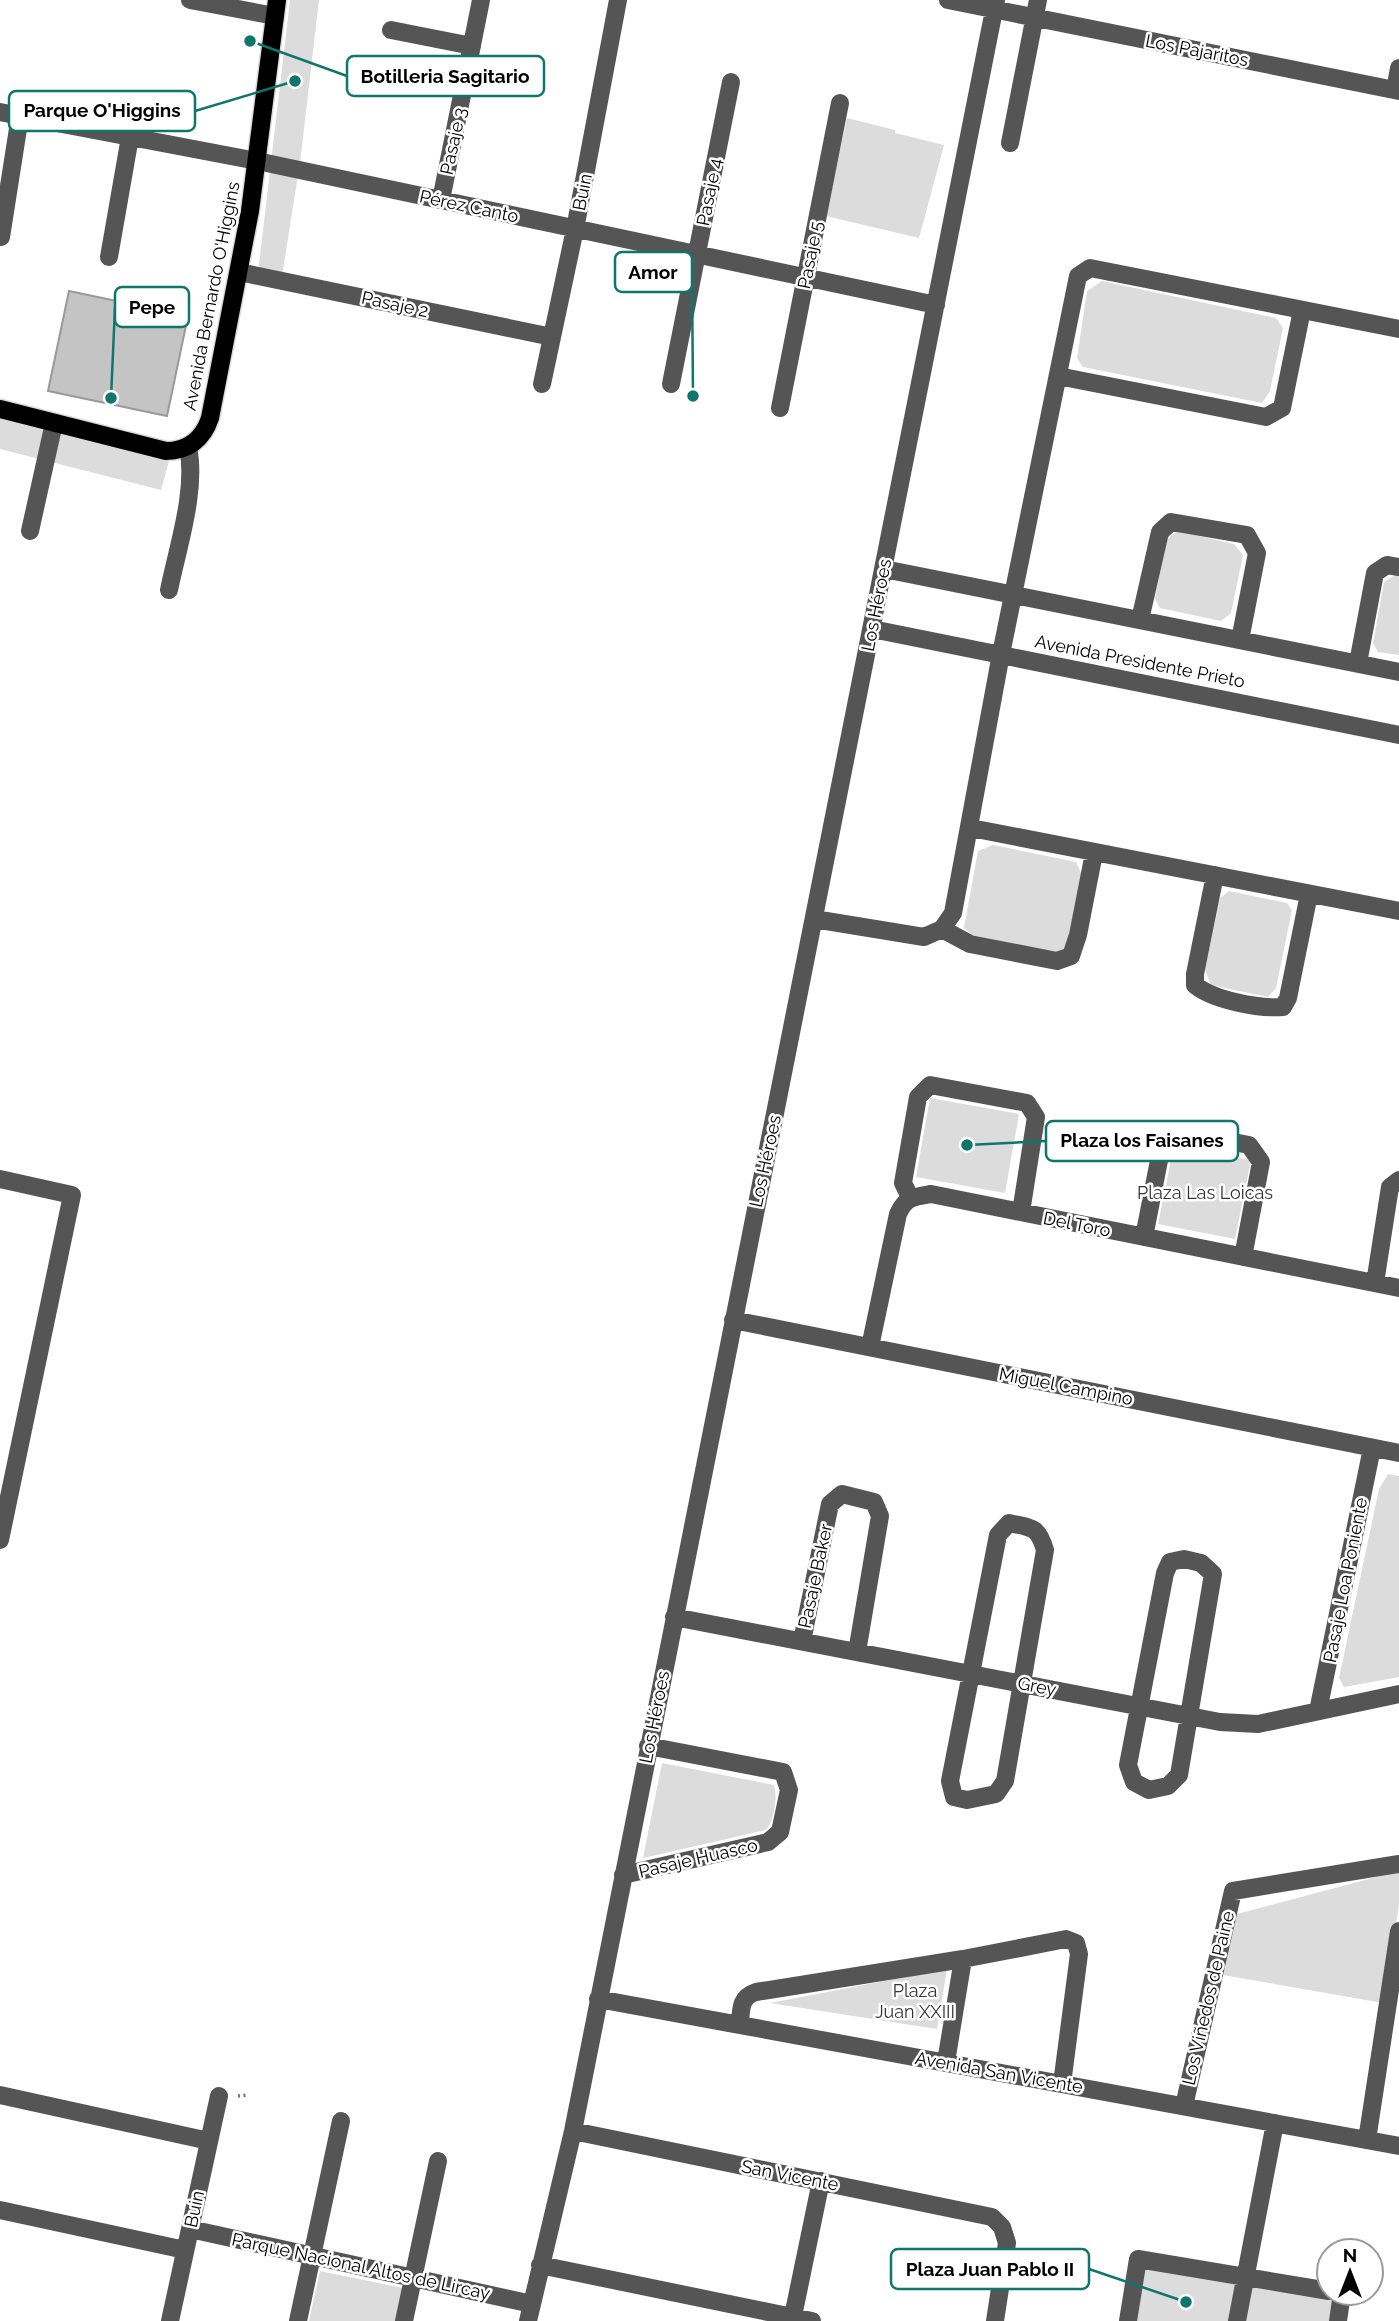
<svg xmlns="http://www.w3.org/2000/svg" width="1399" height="2321" font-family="Raleway,sans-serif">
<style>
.green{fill:#dcdcdc}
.building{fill:#c4c4c4;stroke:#999;stroke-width:2}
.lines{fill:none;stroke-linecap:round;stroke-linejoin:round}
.major-casing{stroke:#dbdbdb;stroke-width:21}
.path{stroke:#777;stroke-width:3.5;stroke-dasharray:2 3.5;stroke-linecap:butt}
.minor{stroke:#555;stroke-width:18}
.major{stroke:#000;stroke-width:18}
.labels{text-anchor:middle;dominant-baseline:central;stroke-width:5;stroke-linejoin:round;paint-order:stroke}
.street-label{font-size:18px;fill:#000;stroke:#fff}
.park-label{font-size:18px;fill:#333;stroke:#fff}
.leader{fill:none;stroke:#0f766e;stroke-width:2.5}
.callout-dot{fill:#0f766e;stroke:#fff;stroke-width:2.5}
.callout{fill:#fff;stroke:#0f766e;stroke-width:2.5}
.callout-label{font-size:19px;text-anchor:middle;font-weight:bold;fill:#000}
</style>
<rect width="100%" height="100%" fill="#fff"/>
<path class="green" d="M290,0H319L300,163L282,276L258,273Z
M847,118L895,130V133L944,145L919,238L826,216Z
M1102,281L1276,318L1283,328L1270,391L1262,403L1083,367L1077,358L1087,291Z
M0,419L169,461L161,490L0,449Z
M1178,531L1234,544L1243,555L1231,613L1221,621L1160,608L1155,599L1166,539Z
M1395,575L1399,576V655L1378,652L1373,643L1384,582Z
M993,845L1076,862L1082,875L1067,946L1058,953L972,935L964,928L978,851Z
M1229,891L1287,903L1292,910L1276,988L1268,997L1211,985L1205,970L1220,898Z
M930,1098L1019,1114L1005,1193L916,1177Z
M1174,1145L1251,1160L1235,1239L1158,1224Z
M1388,1474L1399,1476V1677L1344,1687L1339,1678L1379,1489Z
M662,1763L774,1785C778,1798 774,1820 766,1830L643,1858Z
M1399,1871V1905L1383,2003L1223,1975L1233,1915Z
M947,1969L937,2029L770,2003Z
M1143,2267L1236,2284L1230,2321H1135Z
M320,2271L403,2288L396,2321H309Z
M1248,2286L1336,2298L1332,2321H1242Z"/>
<path class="building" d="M69,291L188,316L167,416L48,391Z"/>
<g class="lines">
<g class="major-casing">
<path id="major" d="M0,409L166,451C188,451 203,439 210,418L250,211L277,0"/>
</g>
<path class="path" d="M238,2096L247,2095"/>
<path class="minor" d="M190,0L275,16
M948,0L1399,91
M391,30L472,46
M1395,90L1399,68
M0,112L257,161L936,305
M1010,143L1038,0
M441,200L481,0
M1,237L20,116
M109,257L130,137
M239,272L552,337
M1058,376L1266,417L1282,408L1302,310
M542,384L575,229L618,0
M671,384L731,82
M780,408L840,103
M30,531L54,423
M884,569L1399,672
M169,590C178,546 197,490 188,447
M1140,620L1160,532L1171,522L1247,535L1257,553L1240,640
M872,629L1399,735
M1358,663L1375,573L1387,565L1399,567
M971,828L1399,911
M1215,875L1195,974V985C1213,1000 1259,1009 1283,1007L1288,998L1309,894
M814,919L924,937L942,929L953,913L1001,654L1078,276L1090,268L1399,329
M942,929L970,944L1057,961L1071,956L1078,935L1094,853
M0,1179L72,1195L0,1540
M910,1197L903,1183L918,1097L930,1085L1027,1103L1036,1117L1021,1212
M1144,1237L1163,1140L1176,1131L1249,1145L1261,1162L1243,1257
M1375,1283L1390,1187L1399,1180
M733,1320L1399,1453
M870,1347L898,1214C906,1197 913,1197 931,1194L1399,1288
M1009,1523C1032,1528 1038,1526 1045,1550L1005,1781L996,1794L967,1800L954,1797L950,1781L998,1535Z
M1184,1559L1201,1563L1213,1574L1179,1775L1168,1786L1149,1790L1134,1782L1128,1765L1165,1573L1170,1562Z
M674,1617L1220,1722L1258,1724L1399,1694
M802,1641L830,1504L842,1494L874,1502L880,1516L857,1652
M1318,1711L1372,1448
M623,1875L768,1842L780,1832L789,1790L783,1772L648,1746
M598,1999L1399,2146
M740,2025C741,2009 740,1997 756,1992L963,1959
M946,2062L963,1959L1066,1939L1076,1943L1079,1954L1062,2084
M0,2095L209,2141
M1184,2106L1233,1891L1399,1864
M573,2131L992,2217L1002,2227L1007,2243L995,2321
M1367,2140L1399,1931
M0,2210L185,2250
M190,2229L532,2304
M540,2265L812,2321
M170,2321L219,2096
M298,2321L341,2121
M404,2321L438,2161
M528,2321L573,2131L996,0
M792,2321L821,2181
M1128,2321L1138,2259L1329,2291
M1237,2321L1275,2123
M1338,2321L1342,2293"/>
<use href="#major" class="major"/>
</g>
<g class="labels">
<g class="street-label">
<text transform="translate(1197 50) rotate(11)">Los Pajaritos</text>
<text transform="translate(453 141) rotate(-78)">Pasaje 3</text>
<text transform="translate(582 192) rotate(-79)">Buin</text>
<text transform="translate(709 192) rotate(-79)">Pasaje 4</text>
<text transform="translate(469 206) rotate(12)">Pérez Canto</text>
<text transform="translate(810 255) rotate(-79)">Pasaje 5</text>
<text transform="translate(211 296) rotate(-79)">Avenida Bernardo O'Higgins</text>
<text transform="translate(395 304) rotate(12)">Pasaje 2</text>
<text transform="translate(876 605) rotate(-79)">Los Héroes</text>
<text transform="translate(1140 661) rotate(11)">Avenida Presidente Prieto</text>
<text transform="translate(765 1161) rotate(-78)">Los Héroes</text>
<text transform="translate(1077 1224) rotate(11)">Del Toro</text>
<text transform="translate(1066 1386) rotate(11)">Miguel Campino</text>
<text transform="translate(815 1576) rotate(-78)">Pasaje Baker</text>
<text transform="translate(1345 1580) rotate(-79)">Pasaje Loa Poniente</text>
<text transform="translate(1037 1686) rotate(11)">Grey</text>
<text transform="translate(654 1717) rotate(-79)">Los Héroes</text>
<text transform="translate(698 1858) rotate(-13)">Pasaje Huasco</text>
<text transform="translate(1208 1998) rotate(-77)">Los Viñedos de Paine</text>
<text transform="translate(999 2072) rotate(10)">Avenida San Vicente</text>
<text transform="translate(790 2175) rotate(11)">San Vicente</text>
<text transform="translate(194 2209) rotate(-78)">Buin</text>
<text transform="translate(361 2266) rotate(12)">Parque Nacional Altos de Lircay</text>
</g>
<g class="park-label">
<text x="1205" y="1192">Plaza Las Loicas</text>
<text x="915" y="1990">Plaza<tspan x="915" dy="21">Juan XXIII</tspan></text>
</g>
</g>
<path class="leader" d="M250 41L347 76M295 81L195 111M693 396L692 272M111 398L115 307M967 1145L1046 1141M1186 2302L1089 2269"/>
<g class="callout-dot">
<circle cx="250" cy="41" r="7"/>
<circle cx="295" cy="81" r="7"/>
<circle cx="693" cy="396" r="7"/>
<circle cx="111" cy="398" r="7"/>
<circle cx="967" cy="1145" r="7"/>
<circle cx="1186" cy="2302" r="7"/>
</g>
<g class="callout">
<rect x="347" y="56" width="197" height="40" rx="7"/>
<rect x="9" y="91" width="186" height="40" rx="7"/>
<rect x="615" y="252" width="77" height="40" rx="7"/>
<rect x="115" y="287" width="74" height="40" rx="7"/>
<rect x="1046" y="1121" width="192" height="40" rx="7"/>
<rect x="891" y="2249" width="198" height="40" rx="7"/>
</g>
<g class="callout-label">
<text x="445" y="83">Botilleria Sagitario</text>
<text x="102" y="117">Parque O'Higgins</text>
<text x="653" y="279">Amor</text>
<text x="152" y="314">Pepe</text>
<text x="1142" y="1147">Plaza los Faisanes</text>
<text x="990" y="2276">Plaza Juan Pablo II</text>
</g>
<g transform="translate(1350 2272)"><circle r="33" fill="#ffffff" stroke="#999999" stroke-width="2"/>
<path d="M0-5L12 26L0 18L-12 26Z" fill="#000000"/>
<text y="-10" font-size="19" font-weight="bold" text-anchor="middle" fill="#000000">N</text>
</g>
</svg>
